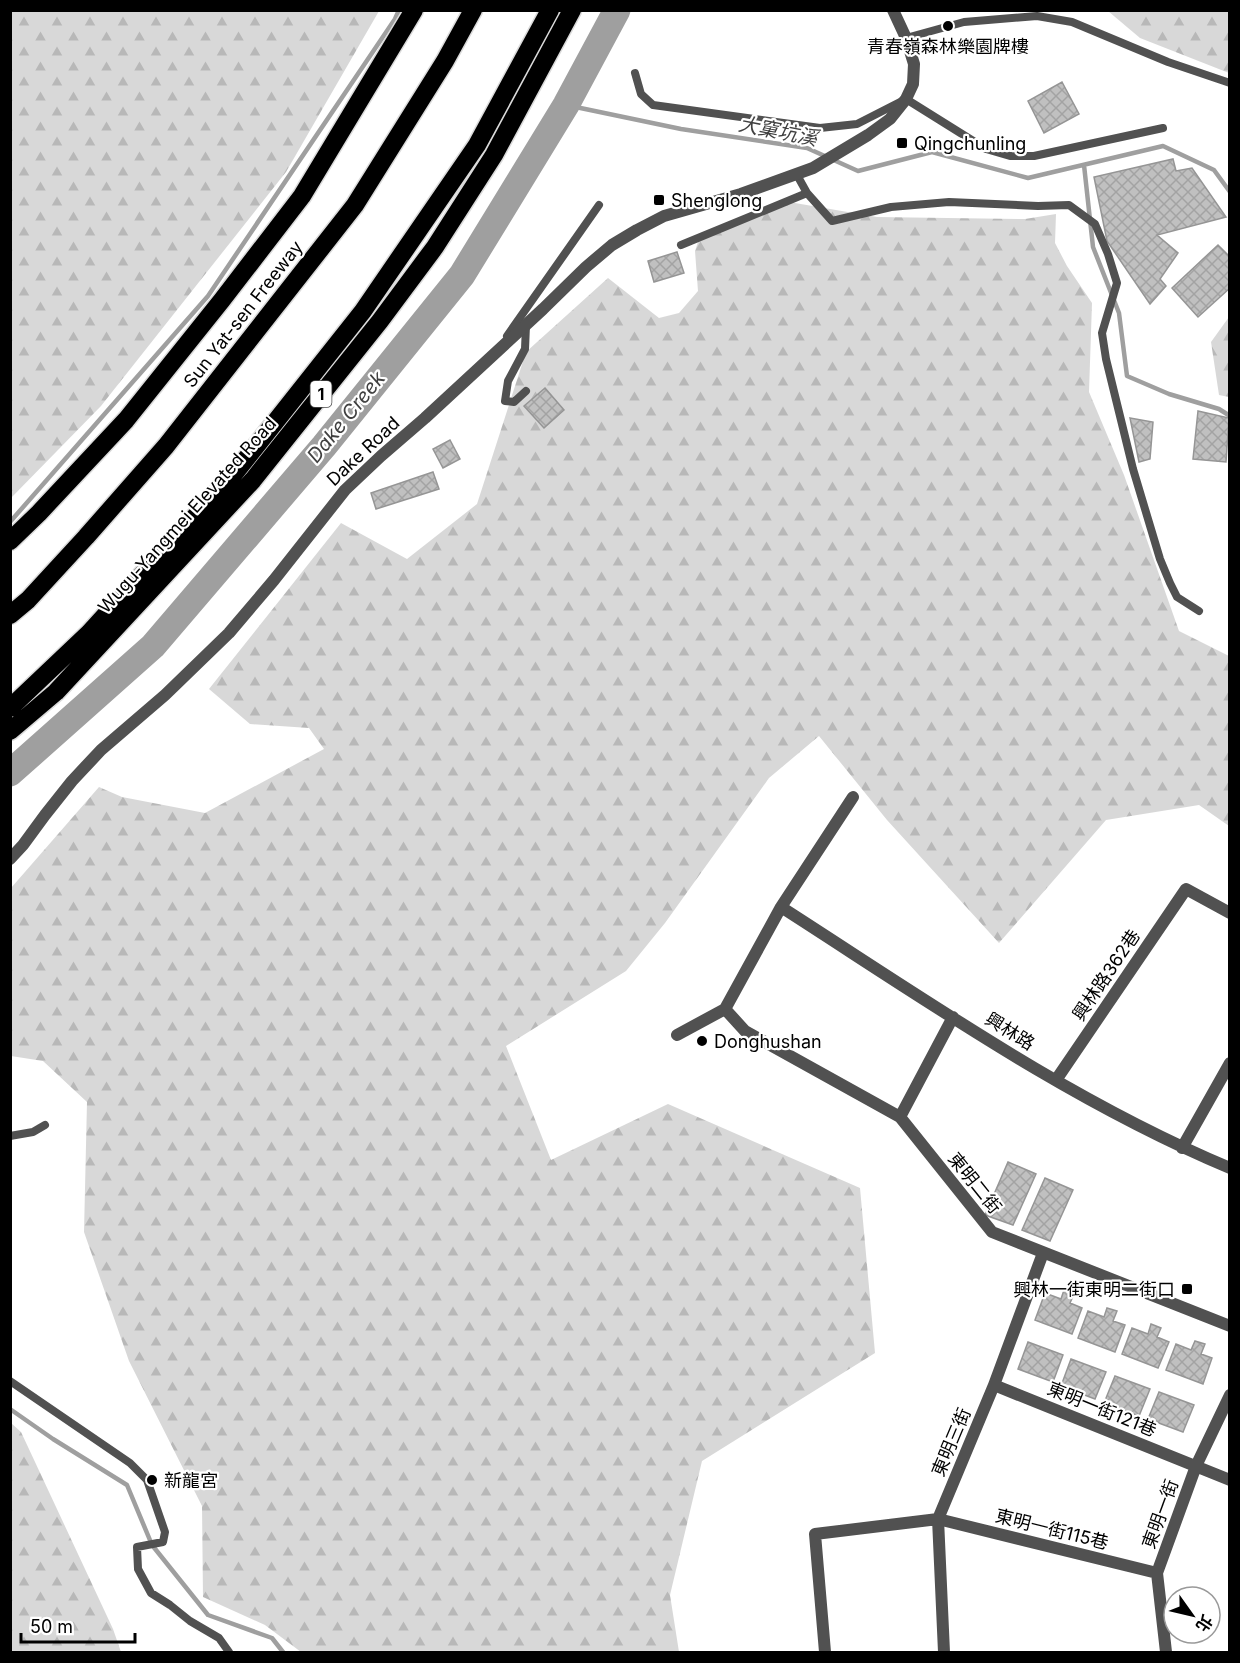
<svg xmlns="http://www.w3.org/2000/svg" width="1240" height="1663" font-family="Inter,'Noto Sans TC',sans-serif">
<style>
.forest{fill:url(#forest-firs)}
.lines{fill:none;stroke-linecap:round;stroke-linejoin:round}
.stream{stroke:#9f9f9f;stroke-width:4.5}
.river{stroke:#9f9f9f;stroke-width:27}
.building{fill:url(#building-cross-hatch);stroke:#959595;stroke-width:1.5}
.motorway-casing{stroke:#dbdbdb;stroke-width:21}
.service{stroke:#515151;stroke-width:8}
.minor{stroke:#515151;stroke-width:12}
.tertiary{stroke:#515151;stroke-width:12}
.motorway{stroke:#000;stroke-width:18}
.poi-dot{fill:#000;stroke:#fff;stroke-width:2}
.labels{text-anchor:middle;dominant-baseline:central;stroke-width:4.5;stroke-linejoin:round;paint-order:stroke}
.shield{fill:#fff;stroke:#4c4c4c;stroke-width:1.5}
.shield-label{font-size:16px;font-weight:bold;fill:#000}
.poi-label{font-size:18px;fill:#000;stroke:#fff;text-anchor:start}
.street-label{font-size:18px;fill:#000;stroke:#fff}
.water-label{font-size:20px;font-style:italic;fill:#404040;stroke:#fff}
</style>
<defs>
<pattern id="forest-firs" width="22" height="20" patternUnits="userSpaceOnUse" patternTransform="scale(1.5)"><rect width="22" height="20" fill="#d8d8d8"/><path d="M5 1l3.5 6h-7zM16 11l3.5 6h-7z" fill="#b8b8b8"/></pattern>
<pattern id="building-cross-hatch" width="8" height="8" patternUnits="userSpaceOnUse" patternTransform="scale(1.5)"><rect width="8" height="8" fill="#c0c0c0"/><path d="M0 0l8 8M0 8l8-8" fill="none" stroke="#a3a3a3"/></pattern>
</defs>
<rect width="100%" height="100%" fill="#fff"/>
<path class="forest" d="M11,10L379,11L286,172L101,406L11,498Z
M1108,11H1229V73L1140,38Z
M789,202L877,217L1025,219L1056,214L1055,243L1067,266L1092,303L1089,392L1124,475L1179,631L1229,656V826L1199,805L1106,820L999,943L887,820L819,736L769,778L665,923L626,971L506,1046L551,1160L668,1104L860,1188L875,1353L702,1461L670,1595L679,1652H301L265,1625L203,1597L202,1506L129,1361L84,1232L87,1102L43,1061L11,1056V888L99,787L122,797L205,813L324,749L309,728L250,724L209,689L341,523L407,559L477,504L526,352L608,278L659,318L679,313L698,291L695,251L701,233Z
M1229,317V397L1219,395L1211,342Z
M11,1423L21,1432L113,1629L121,1652H11Z"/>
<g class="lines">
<path class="stream" d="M566,105L681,129L807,148L858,171L932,152L1028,178L1163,146L1214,170L1230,192
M1084,165L1093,247L1119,313L1127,376L1169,394L1219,409L1230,416
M10,522L208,296L395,19L399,10
M10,1409L53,1439L127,1485L152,1545L208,1615L272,1638L283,1652"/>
<path class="river" d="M10,773L153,646L324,446L462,275L566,105L617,10"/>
</g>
<path class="building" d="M1062,82L1079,114L1044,133L1028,101Z
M1173,159L1176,171L1192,168L1226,217L1157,235L1178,253L1160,279L1166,286L1150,304L1107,241L1094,177Z
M1218,245L1230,257V288L1198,317L1172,288Z
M677,252L684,273L654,282L648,261Z
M545,388L564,410L544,428L524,406Z
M1198,411L1229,418L1226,462L1193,459Z
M1130,418L1153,422L1150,459L1139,462Z
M450,440L460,459L443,468L433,449Z
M433,472L439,489L376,509L371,493Z
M1008,1162L1036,1174L1013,1225L985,1215Z
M1045,1178L1073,1190L1050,1241L1022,1230Z
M1064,1290L1074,1294L1070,1303L1082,1308L1072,1334L1035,1320L1045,1293L1061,1299Z
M1107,1308L1117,1311L1113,1321L1125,1325L1115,1352L1078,1338L1088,1311L1104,1317Z
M1151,1324L1161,1328L1157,1337L1169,1342L1158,1368L1122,1354L1132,1328L1148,1334Z
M1195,1341L1205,1344L1201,1354L1212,1358L1203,1384L1166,1370L1176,1344L1191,1350Z
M1028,1342L1063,1355L1053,1382L1018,1369Z
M1071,1359L1106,1372L1095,1399L1061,1386Z
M1115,1376L1150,1389L1139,1416L1104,1403Z
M1159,1392L1194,1405L1183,1432L1148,1419Z"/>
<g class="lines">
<g class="motorway-casing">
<path id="motorway" d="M10,541L39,513L126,420L222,300L302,196L414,10
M10,615L28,600L86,537L166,446L355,205L445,61L473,10
M10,708L89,633L234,474L363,311L477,145L550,10
M10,731L56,692L253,480L380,321L435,247L494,155L572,10"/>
</g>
<path class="service" d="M906,38L964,22L1037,16L1072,22L1168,62L1230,83
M635,73L641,94L653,105L820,128L857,124L906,99L986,149L1010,156H1034L1163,128
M797,175L807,193L832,221L891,207L949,202L1038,206L1069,205L1095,224L1108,254L1117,283L1102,333L1106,359L1133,469L1160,559L1170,583L1177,597L1199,611
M681,245L807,193
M507,336L599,205
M526,391L514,402L505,401L508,381L525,349L526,325
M10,1136L33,1132L45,1125
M10,1381L130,1463L147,1480L165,1532L163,1542L137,1547L138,1569L151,1593L170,1605L190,1621L219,1638L229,1652"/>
<path class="minor" d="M781,907C926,1000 1070,1101 1230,1168
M725,1009L745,1031L900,1117L992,1232L1230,1326
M677,1035L725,1009L781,907L853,797
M1056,1080L1186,889L1230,913
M900,1117L953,1017
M1182,1148L1230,1063
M994,1385L1230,1480
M825,1652L815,1534L938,1519L1157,1573
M944,1652L938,1519L994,1385L1043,1253
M1166,1652L1157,1573L1196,1466L1230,1395"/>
<path class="tertiary" d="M10,859L23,845L45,815L72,781L101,750L165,695L229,633L274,580L345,490L381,456L425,418L543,309L586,267L612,245L637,230L664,216L741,194L813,168L868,135L890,119L906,99L913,84L914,64L906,38L893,10"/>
<use href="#motorway" class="motorway"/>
</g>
<g class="poi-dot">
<circle cx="948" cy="26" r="6"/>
<rect x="896" y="137" width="12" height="12" rx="3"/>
<rect x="653" y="194" width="12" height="12" rx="3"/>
<circle cx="702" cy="1041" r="6"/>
<rect x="1181" y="1283" width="12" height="12" rx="3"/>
<circle cx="152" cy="1480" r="6"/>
</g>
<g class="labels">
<rect class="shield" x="310.5" y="381" width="21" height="26" rx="4.5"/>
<g class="shield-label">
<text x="321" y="394">1</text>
</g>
<g class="poi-label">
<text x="948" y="46" text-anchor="middle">青春嶺森林樂園牌樓</text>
<text x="914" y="143">Qingchunling</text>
<text x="671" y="200">Shenglong</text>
<text x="714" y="1041">Donghushan</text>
<text x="1175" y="1289" text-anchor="end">興林一街東明二街口</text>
<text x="164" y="1480">新龍宮</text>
</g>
<g class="street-label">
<text transform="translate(243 314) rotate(-52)">Sun Yat-sen Freeway</text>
<text transform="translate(363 451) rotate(-43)">Dake Road</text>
<text transform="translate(187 515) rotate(-48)">Wugu-Yangmei Elevated Road</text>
<text transform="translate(1106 975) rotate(-56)">興林路362巷</text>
<text transform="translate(1010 1031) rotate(32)">興林路</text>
<text transform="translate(975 1183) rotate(51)">東明二街</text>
<text transform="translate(1102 1409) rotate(22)">東明一街121巷</text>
<text transform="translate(951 1442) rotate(-67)">東明三街</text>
<text transform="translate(1160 1514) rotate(-70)">東明一街</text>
<text transform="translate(1052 1529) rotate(14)">東明一街115巷</text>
</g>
<g class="water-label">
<text transform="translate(778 131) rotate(11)">大窠坑溪</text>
<text transform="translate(346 417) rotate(-51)">Dake Creek</text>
</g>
</g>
<rect width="1240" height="1663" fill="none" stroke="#000000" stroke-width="24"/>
<g transform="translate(1192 1615) rotate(124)"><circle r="28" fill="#ffffff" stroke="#999999" stroke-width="1.5"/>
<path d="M0-4.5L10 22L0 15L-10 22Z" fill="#000000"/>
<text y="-9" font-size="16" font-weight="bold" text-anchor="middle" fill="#000000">北</text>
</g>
<path d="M21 1633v9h114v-9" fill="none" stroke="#000000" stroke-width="3"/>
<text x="30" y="1633" font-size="18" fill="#000000" stroke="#ffffff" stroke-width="4.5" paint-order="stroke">50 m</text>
</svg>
